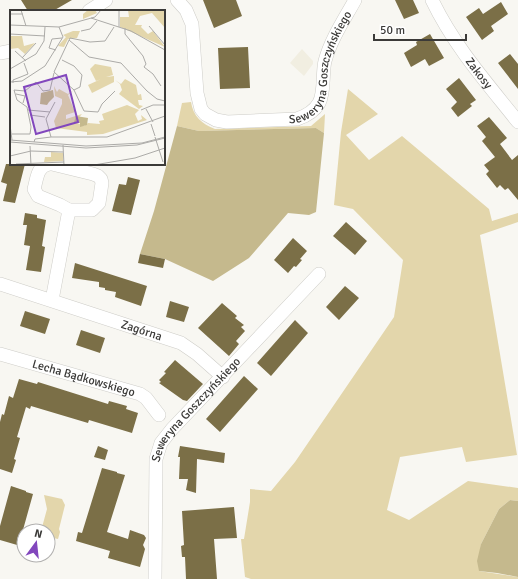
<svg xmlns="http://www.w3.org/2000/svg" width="518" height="579" font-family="Signika,sans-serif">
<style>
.built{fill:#f1eee1}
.green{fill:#e3d6ab}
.forest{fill:#c5b98d}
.building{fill:#7b6f47}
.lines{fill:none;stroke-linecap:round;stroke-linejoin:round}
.minor-casing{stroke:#cecdc8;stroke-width:14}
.minor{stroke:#fff;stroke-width:13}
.labels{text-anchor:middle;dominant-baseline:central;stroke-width:4;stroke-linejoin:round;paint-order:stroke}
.street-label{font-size:12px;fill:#3b3a38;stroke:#fff}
.inset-road{fill:none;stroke:#acaba8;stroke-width:1}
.view{fill:#8247bd;fill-opacity:0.15;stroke:#8247bd;stroke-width:2}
.inset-edge{fill:none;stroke:#3b3a38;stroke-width:2}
</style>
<rect width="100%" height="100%" fill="#f8f7f2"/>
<path class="built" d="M302,49L313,61V64L304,76L290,63Z"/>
<path class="green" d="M348,89L378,114L346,135L369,160L402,136L489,209L492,221L518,213V222L480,235L517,455L466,462L462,447L400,457L387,510L409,520L468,481L518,488V501L510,500L499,509L481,544L479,571L518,577V579H251L245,577L241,539H244L250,502V489L271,491L295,462L394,317L403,260L353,209L334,205L341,132Z
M191,102C193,116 202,124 215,129L311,126L325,114L324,133L316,128L199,131L177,126L182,103Z
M44,495L62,499L65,505L59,529L60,532L58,539L48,537V531H41L47,509Z"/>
<path class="forest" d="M177,126L199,131L316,128L324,133L316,212L309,215L288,213L249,258L213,281L165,259L140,254L154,211Z
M510,500L518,501V577L497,573L479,571L477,561L481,544L499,509Z"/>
<path class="building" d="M21,0H72L53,11H28Z
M203,0H236L242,16L214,28Z
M395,0H413L419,13L404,19Z
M501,2L508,14L491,26L494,31L482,40L466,17L479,8L483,14Z
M430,34L444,58L429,66L425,59L411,67L404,53L417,45L416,42Z
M248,47L250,88L220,89L218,48Z
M510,54L518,64V89L498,63Z
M459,78L476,100L470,104L472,106L458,117L451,108L457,102L446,89Z
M489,117L507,138L500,144L512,160L518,155V200L508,188L505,190L500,185L497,188L486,174L489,171L484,165L495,157L482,141L486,137L477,126Z
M6,164H25L15,203L3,201L7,184L1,182Z
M128,177L140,180L131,215L112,211L119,184L126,185Z
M25,213L37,215V218L46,220L42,246L45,247L41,272L26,270L30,246L24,245L27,225H23Z
M346,222L367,241L355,255L333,236Z
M293,238L307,251L300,259L302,260L296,267L294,266L288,273L274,260Z
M140,254L165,259L163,268L138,263Z
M75,263L147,286L141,306L115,297L116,292L105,290V288L99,287V282L72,278Z
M345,286L359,298L339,320L326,307Z
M170,301L189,307L184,322L166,317Z
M222,303L237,316L235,318L244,325L241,327L245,331L236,341L239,344L229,356L198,328Z
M25,311L50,319L45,334L20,326Z
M295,320L308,333L271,376L257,363Z
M81,330L105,338L100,353L76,345Z
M175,360L203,384L187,401L183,400L159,383L161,382L159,380L166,373L164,372Z
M244,376L258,389L220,432L206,419Z
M19,379L37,384L38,382L108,404L109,401L127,406L126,409L138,413L132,433L89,420L88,423L31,406L30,409L26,407L17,437L20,438L14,459L16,460L12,473L0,469V422L2,414L4,415L9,396L13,398Z
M98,446L108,450L105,460L94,457Z
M180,446L225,453L224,463L197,459L196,493L186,490L188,479H179L180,457H178Z
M102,468L117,472V473L125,475L107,532L128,539L130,530L144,535L146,538L143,545L145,549L140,567L108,558L110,551L76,541L78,532L82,533Z
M11,486L26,491V492L33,494L21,537H24V547L0,540V526Z
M234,507L237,538L214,539L217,579H186L185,557H182L181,546L184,545L182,511Z"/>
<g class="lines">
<g class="minor-casing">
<g id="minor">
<path id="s1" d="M177,0L186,10L192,24L197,93L201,109L205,114L216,120L227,122L297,119C306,116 314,112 319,103C325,92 322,73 325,61C331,39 344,20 355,0"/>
<path id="s2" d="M432,0C454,46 487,83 518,122"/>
<path d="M89,11L106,0"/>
<path d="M0,53L11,51"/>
<path d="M49,164C37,166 37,179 34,189L38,196L60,205L69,210H92L99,203L102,183L101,179L98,176L93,174L52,164"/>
<path id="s3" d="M0,284L181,343L197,354L223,377"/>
<path d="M52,300L69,210"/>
<path id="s4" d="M0,354L140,394L146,398L159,415"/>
<path id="s5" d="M155,579L156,459L161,443L172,429L319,274"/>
</g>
</g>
<use href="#minor" class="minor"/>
</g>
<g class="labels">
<g class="street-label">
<text stroke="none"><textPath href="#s1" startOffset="273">Seweryna Goszczyńskiego</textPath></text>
<text stroke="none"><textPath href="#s2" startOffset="87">Zakosy</textPath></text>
<text stroke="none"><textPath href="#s3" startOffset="149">Zagórna</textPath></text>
<text stroke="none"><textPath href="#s4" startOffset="87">Lecha Bądkowskiego</textPath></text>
<text stroke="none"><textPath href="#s5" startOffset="184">Seweryna Goszczyńskiego</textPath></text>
</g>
</g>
<g transform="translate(10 10)">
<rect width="155" height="155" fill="#f8f7f2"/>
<path d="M78,0H85L87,3L73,9V4ZM118,0H155V18L142,3L130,6L125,15H132L131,17L138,24L143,21L155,37L110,17V7H119ZM63,21H70L67,28L58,29L54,37L48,36L56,27L53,25ZM0,26H12L14,36L25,33L15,44L8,38L0,39ZM85,54L101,57L103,65L96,67L104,66V72L82,83L78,75L91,69L86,71L80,59ZM115,69L126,75L128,85L131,84L132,90H128L129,95L133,96L129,99L109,84L112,80L110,74L105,70L111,74ZM44,76L47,82L49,79L58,84L64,80L58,85L65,102L56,105V109L72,104L65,112L74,116L78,113L90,114L89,111L94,110L92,104L117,95L129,100L125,104L128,111L132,109L131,105L137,110L93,124L77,125V122L46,118L44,111L52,94V89L45,86ZM41,142L53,143V151L34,152L35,147H41Z" fill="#e3d6ab"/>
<path d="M43,80L44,87L39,92L37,95L30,94L31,83ZM66,106L78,108L77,115L70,117V113L64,112Z" fill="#c5b98d"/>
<path class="inset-road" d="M11,0L16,16M109,0V17M0,4H13M81,8L121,21L155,40M0,15L49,17L85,7L91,0M139,16L155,35M115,18V24L133,46L136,54L134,57L143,64L151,76M71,21L80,19L87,11M0,24L35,26M59,30L79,47L111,53L137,81L147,89L155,91M46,40L39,38L42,29L52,28M5,41L16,51M12,48L26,33M52,50L64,56L72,65L70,77L64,80M0,59L26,44L34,31L35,17M44,62L64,80L74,101L88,102L92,94L105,81M44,62L60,28L80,32L95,31L104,17M0,72L12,71L35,56L53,27L49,17M3,73V70L18,64L14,53M6,84L15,86L13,93M136,99L143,112M18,100L40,102M131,100L143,95H155M20,105L35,107M141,114L145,126M0,115L2,130M2,124H20L21,117L17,97L7,90L4,80L15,81L26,72L33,81L40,80L44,63M41,127L36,109L45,92M145,127L153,152M0,130L76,136L132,133L155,127M0,132L76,138L127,135L155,128M24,132L25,129L41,127H97L155,106M53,135L54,155M20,136L21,155M0,146L21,141L53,142M6,154L54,152M84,155L125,148L155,138"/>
<path class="view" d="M56,65L68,112L26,124L14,77Z"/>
<rect width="155" height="155" class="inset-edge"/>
</g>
<g transform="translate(36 543) rotate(15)"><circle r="19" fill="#ffffff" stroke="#b1b0af"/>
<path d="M0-3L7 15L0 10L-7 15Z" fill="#8247bd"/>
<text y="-6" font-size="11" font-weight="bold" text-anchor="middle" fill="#3b3a38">N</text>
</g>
<path d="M374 34v6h92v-6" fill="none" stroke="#3b3a38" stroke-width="2"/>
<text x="380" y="34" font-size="12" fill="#3b3a38" stroke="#ffffff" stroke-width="3" paint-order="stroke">50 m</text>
</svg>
